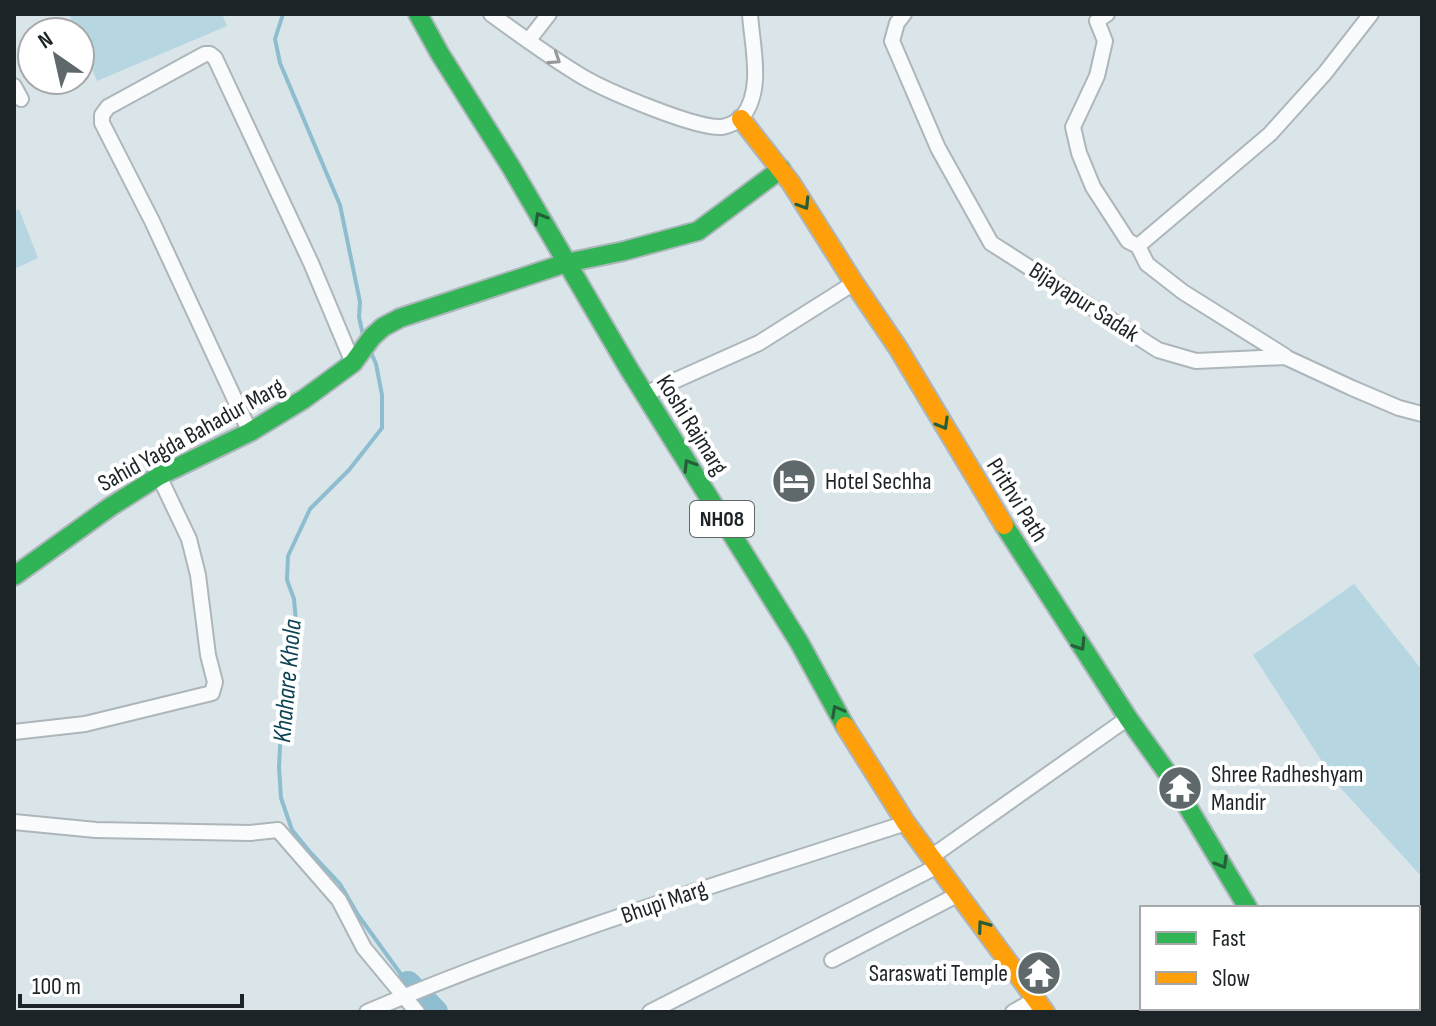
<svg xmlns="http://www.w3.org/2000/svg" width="1436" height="1026" font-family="'Sofia Sans Condensed',sans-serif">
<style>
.green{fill:#b6d6e2}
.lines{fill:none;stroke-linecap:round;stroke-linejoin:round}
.stream{stroke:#8ebdcf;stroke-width:4}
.river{stroke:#8ebdcf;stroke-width:26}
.street-casing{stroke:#adb6ba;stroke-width:18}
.fast-casing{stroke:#adb6ba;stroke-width:22}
.slow-casing{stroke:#adb6ba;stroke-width:22}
.street{stroke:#f9fbfc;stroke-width:14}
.fast{stroke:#30b455;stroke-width:18}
.slow{stroke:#ff9f0a;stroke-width:18}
.oneway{stroke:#969a9c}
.oneway2{stroke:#255e39}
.labels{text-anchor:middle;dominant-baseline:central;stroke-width:8;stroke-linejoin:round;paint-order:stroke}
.shield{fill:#fff;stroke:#616668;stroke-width:2}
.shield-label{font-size:22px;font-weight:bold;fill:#1d2427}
.street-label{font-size:24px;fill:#1d2427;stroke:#fff}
.poi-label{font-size:24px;fill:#1d2427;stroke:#fff;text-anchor:start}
.water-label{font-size:26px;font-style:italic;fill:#0c4454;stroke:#fff}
</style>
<rect width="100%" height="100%" fill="#dae5ea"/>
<path class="green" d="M69,14H222L227,26L97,81L80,39V32H77Z
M19,209L38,258L14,269V212Z
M1354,584L1422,670V877L1336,783L1253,655Z"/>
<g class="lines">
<path class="stream" d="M283,14L275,39L280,63L340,205L360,302L359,317L363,335
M370,350L376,364L382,395V428L349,470L310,509L288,556L287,580L294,599L297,633L293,662L282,707L279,767L281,798L292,830L310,852L340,884L358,915L408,984"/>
<path class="river" d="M408,984L435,1012"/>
<g class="street-casing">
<path id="street" d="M491,14C521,36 551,58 583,77C607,91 696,129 722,127C729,126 739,121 743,116C764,89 752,46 750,14
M904,14L897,23L892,41L938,148L991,243L1158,350L1196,361L1285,357L1352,388L1399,408L1422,414
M1107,14L1097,21L1105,41L1097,76L1073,127L1079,153L1093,187L1128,241L1138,246
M528,41L549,14
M14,86L21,99
M1285,356L1183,292L1147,264L1138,246L1270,134L1325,73L1371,14
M645,394L759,343L854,283
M250,432L152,221L102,123V115L108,107L205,54H210L215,58L311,263L353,363
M14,732L85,724L212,693L215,682L208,655L198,575L189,539L159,476
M14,822L96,830L250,833L278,830L339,900L364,948L417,1012
M931,857L1128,718
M832,960L959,894
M1299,1008L1301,1012
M367,1012C542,937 725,882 906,823
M650,1012L938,866
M1013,1012L1036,999"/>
</g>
<g class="fast-casing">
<path id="fast" d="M418,14L440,54L511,167L629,369L799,642L845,726
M1004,525L1128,718L1168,774L1248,908
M14,576L110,507L159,476L250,432L304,399L353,363L372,337L383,327L400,318L566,263L624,251L698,231L781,169"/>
</g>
<g class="slow-casing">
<path id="slow" d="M741,119L791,183L854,283L898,348L1004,525
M845,726L906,823L1045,1012"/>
</g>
<use href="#street" class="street"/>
<use href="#fast" class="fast"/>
<use href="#slow" class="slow"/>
</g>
<defs><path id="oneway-chevron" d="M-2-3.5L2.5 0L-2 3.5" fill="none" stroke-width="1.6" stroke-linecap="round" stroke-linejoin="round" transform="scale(2)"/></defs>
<use class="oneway" href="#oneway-chevron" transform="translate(555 59) rotate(33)"/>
<g class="oneway2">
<use href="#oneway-chevron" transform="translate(804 204) rotate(58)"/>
<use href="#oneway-chevron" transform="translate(540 218) rotate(-120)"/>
<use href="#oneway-chevron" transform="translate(943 424) rotate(60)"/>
<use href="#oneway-chevron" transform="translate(689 465) rotate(-122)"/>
<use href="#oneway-chevron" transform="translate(1080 645) rotate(57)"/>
<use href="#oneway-chevron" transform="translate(837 711) rotate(-119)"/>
<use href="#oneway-chevron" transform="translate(1222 863) rotate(60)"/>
<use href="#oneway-chevron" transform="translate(983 926) rotate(-126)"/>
</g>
<defs>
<g id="hotel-disc" transform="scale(2.3)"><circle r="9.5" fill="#5f686b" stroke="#fff"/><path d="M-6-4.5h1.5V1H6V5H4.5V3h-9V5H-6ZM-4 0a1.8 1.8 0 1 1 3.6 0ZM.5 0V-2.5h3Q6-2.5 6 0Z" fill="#fff"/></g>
<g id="temple-disc" transform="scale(2.3)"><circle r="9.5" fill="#5f686b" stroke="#fff"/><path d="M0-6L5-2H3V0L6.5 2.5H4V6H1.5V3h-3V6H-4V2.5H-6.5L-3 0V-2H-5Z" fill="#fff"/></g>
</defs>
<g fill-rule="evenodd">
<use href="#hotel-disc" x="794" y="481"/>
<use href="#temple-disc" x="1180" y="788"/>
<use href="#temple-disc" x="1039" y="973"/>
</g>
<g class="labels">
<rect class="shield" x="690" y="501" width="64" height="36" rx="6"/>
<g class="shield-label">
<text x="722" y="519">NH08</text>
</g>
<g class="street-label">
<text transform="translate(1084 302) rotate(33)">Bijayapur Sadak</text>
<text transform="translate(692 425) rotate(58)">Koshi Rajmarg</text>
<text transform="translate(191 435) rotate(-29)">Sahid Yagda Bahadur Marg</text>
<text transform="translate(1017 500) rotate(58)">Prithvi Path</text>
<text transform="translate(664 902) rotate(-19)">Bhupi Marg</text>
</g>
<g class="poi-label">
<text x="825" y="481">Hotel Sechha</text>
<text x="1211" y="774">Shree Radheshyam<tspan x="1211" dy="28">Mandir</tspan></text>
<text x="1008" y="973" text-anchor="end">Saraswati Temple</text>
</g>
<g class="water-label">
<text transform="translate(288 681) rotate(-85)">Khahare Khola</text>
</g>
</g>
<rect width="1436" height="1026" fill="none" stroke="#1d2427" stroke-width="32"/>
<rect x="1140" y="906" width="280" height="104" fill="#ffffff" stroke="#a5a7a9" stroke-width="2"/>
<rect x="1156" y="932" width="40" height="12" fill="#30b455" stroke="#a5a7a9" stroke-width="2"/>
<text x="1212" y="946" font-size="24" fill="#1d2427">Fast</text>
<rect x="1156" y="972" width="40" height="12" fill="#ff9f0a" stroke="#a5a7a9" stroke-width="2"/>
<text x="1212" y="986" font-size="24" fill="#1d2427">Slow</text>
<g transform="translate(56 56) rotate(326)"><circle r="38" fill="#ffffff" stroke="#a5a7a9" stroke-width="2"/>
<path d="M0-6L14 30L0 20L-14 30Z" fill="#5f686b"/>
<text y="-12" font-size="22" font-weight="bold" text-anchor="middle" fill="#1d2427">N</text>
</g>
<path d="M20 994v12h222v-12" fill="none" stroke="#1d2427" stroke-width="4"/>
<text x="32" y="994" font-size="24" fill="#1d2427" stroke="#ffffff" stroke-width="6" paint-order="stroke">100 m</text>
</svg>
